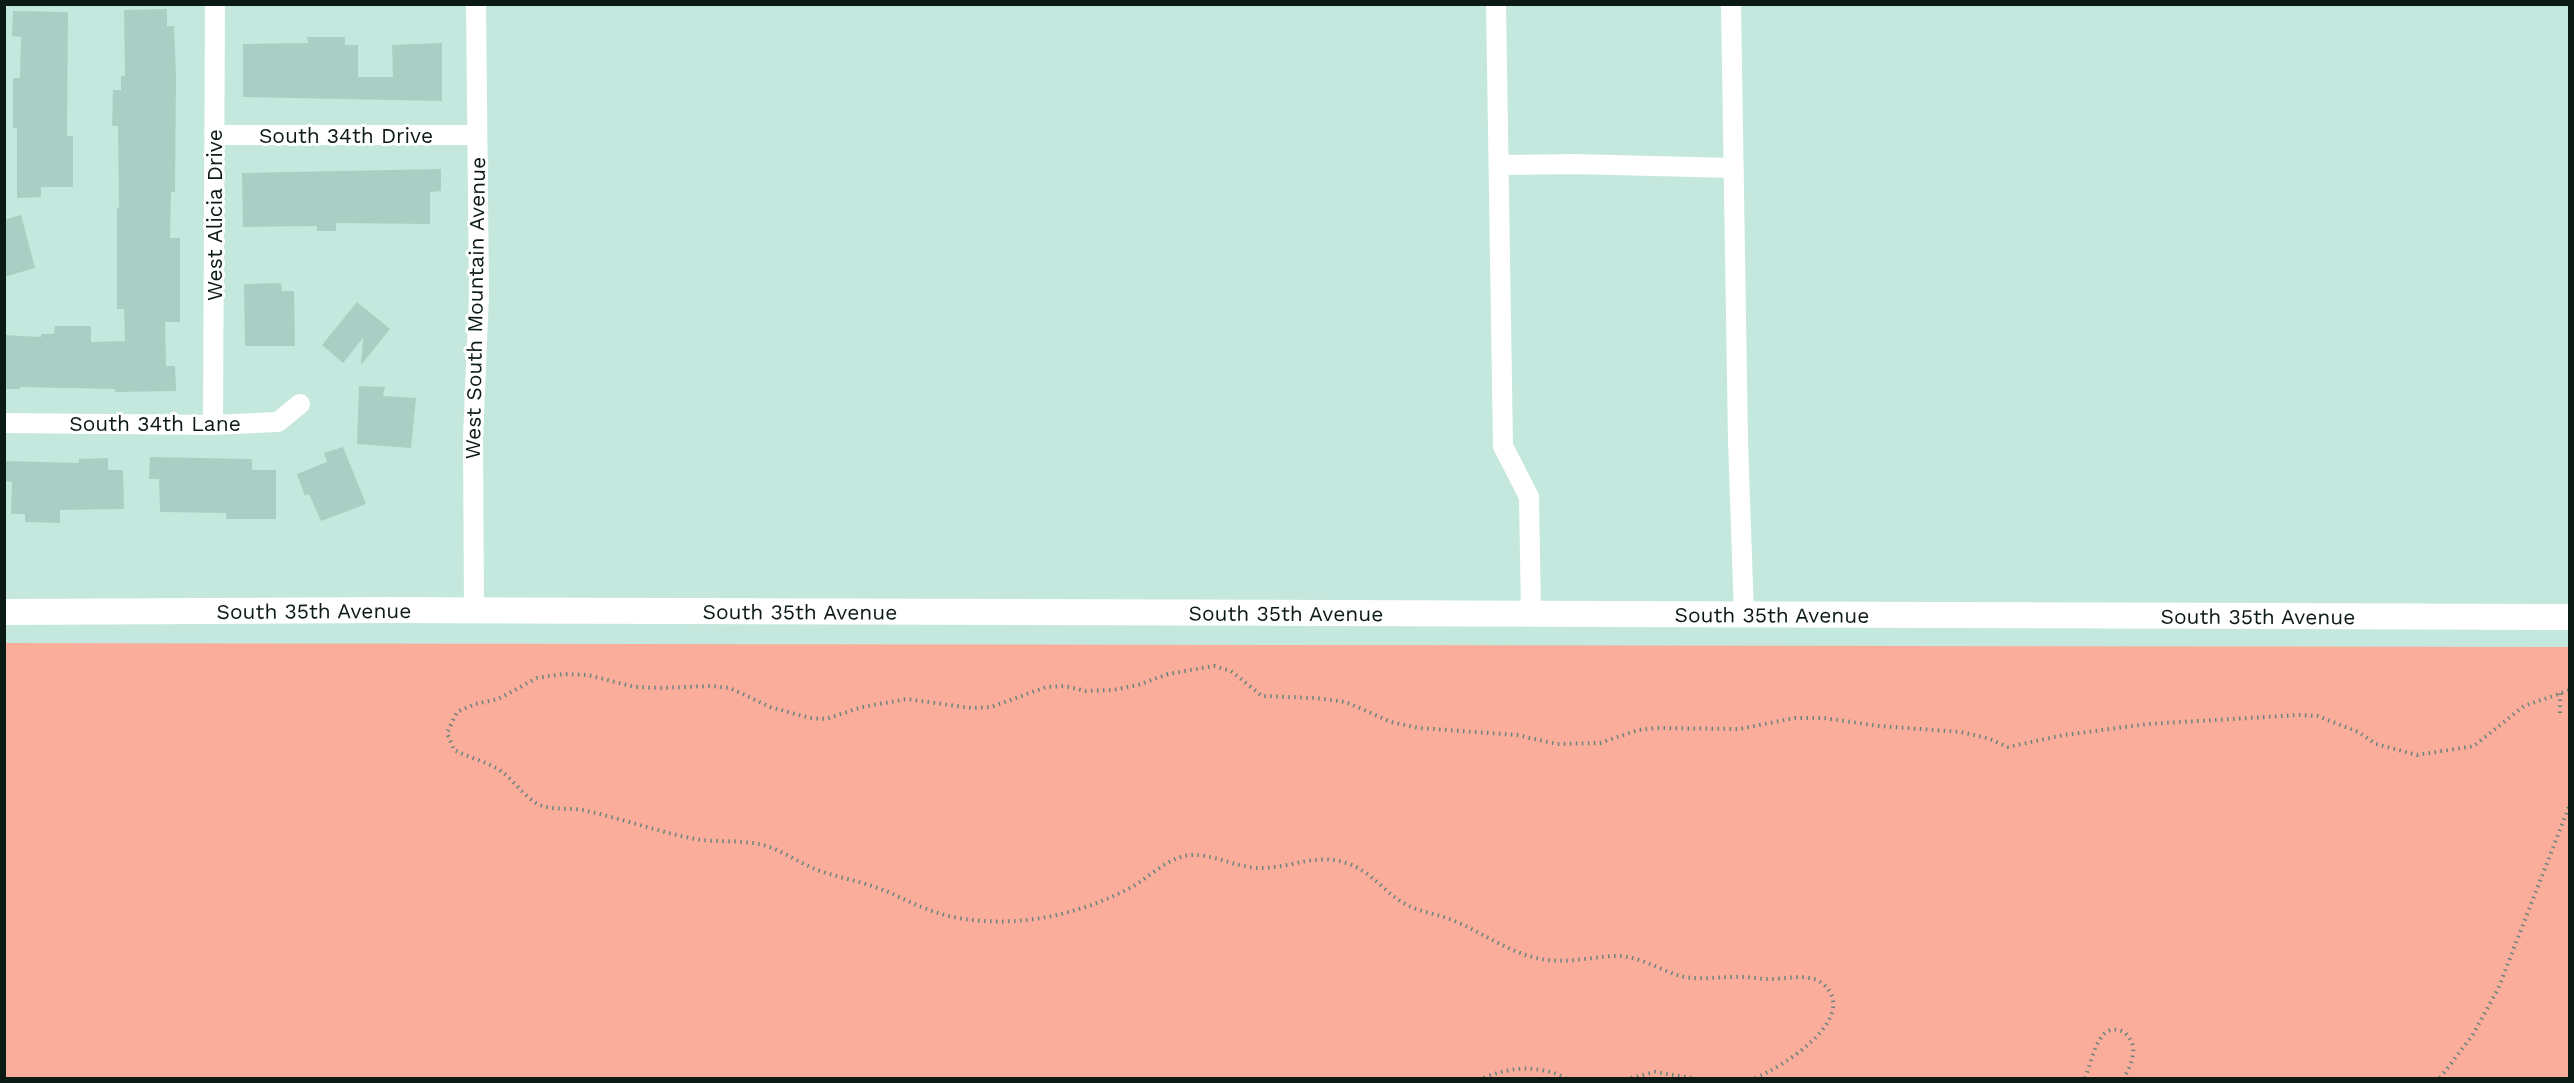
<svg xmlns="http://www.w3.org/2000/svg" width="2574" height="1083" font-family="'Work Sans',sans-serif">
<style>
.green{fill:#fbad9c}
.building{fill:#aacec3}
.lines{fill:none;stroke-linecap:round;stroke-linejoin:round}
.path{stroke:#6a847c;stroke-width:4;stroke-dasharray:1.5 4.5;stroke-linecap:butt}
.minor{stroke:#fff;stroke-width:20}
.major{stroke:#fff;stroke-width:26}
.labels{text-anchor:middle;dominant-baseline:central;stroke-width:6;stroke-linejoin:round;paint-order:stroke}
.street-label{font-size:21px;fill:#0c1a16;stroke:#fff}
</style>
<rect width="100%" height="100%" fill="#c4e8dd"/>
<path class="green" d="M5,643L2569,647V1078H5Z"/>
<path class="building" d="M167,9V26H174L176,77L175,192H171L170,238H180V322H165L166,366H175L176,391L115,392V389L20,387V389H4V335L41,337V334H54L55,326H91V342L125,341L124,309H117V208H119L118,126H112L113,90H121V76H125L124,10Z
M13,11L68,12L67,136H73V187H41V197L17,198V128H13V78H20L21,37L12,36Z
M307,37H345V45H358V77H393L392,45L442,43V101L243,97V44L308,43Z
M441,169V191L430,192V224L336,223V231H317V226L243,227L242,173Z
M21,215L35,268L4,277V220Z
M281,283L282,291H294L295,346H245L244,284Z
M357,302L390,329L361,365L363,338L343,363L322,345Z
M359,386L385,387L383,396L416,398L411,448L357,444Z
M343,447L366,504L321,521L309,494L305,496L297,474L327,462L324,453Z
M150,457L252,459V470H276V519H226V513L160,512L159,479H149Z
M108,458V470H123L124,509L60,510V523L25,522V514H11L12,482L4,481V461L79,463V459Z"/>
<g class="lines">
<path class="path" d="M2560,713V693
M1484,1078C1512,1066 1539,1065 1566,1078
M1631,1078L1655,1072L1693,1078
M1755,1078C1781,1068 1863,1017 1822,983C1807,972 1784,980 1767,979C1759,979 1751,977 1743,977C1722,976 1700,981 1680,976C1660,970 1641,957 1619,956C1595,956 1572,963 1548,960C1512,956 1485,933 1452,920C1435,913 1417,912 1400,901C1382,889 1371,872 1349,864C1319,852 1294,867 1263,868C1240,869 1217,855 1193,855C1170,855 1150,877 1130,888C1076,916 1014,929 953,917C929,912 908,901 886,891C864,882 840,878 817,870C800,863 784,852 767,846C743,839 719,843 695,839C659,832 623,819 587,811C572,807 554,811 540,805C523,797 514,779 498,769C484,761 468,757 454,750L447,733L457,712L475,704L498,699L537,678L563,674L588,675L635,687L662,688L711,686L730,688L770,707L810,718L826,719L862,707L907,699L971,708L991,707L1046,687L1064,686L1086,691L1113,690L1138,685L1168,674L1214,666L1231,671L1262,696L1316,698L1346,702L1391,722L1419,728L1517,735L1557,744L1600,743L1638,730L1656,728L1739,729L1795,718H1824L1879,726L1961,732L1987,738L2008,747L2064,735L2148,724L2299,715L2318,716L2358,732L2376,744L2417,755L2474,746L2524,706L2570,690
M2085,1078C2090,1066 2093,1050 2100,1039C2110,1022 2130,1030 2133,1047C2134,1058 2129,1069 2124,1078
M2440,1078L2472,1036L2498,989L2570,804"/>
<path class="minor" d="M1496,4L1503,446L1529,497L1531,614
M1731,4L1738,441L1744,615
M214,135H477
M1499,165L1573,164L1734,168
M4,423L213,425L278,422L300,404
M213,425L215,4
M474,611L473,437L479,295L476,4"/>
<path class="major" id="s1" d="M4,612L389,610L2570,617"/>
</g>
<g class="labels">
<g class="street-label">
<text x="346" y="135">South 34th Drive</text>
<text transform="translate(214 215) rotate(-90)">West Alicia Drive</text>
<text transform="translate(475 308) rotate(-89)">West South Mountain Avenue</text>
<text x="155" y="423">South 34th Lane</text>
<text stroke="none"><textPath href="#s1" startOffset="310">South 35th Avenue</textPath></text>
<text stroke="none"><textPath href="#s1" startOffset="796">South 35th Avenue</textPath></text>
<text stroke="none"><textPath href="#s1" startOffset="1282">South 35th Avenue</textPath></text>
<text stroke="none"><textPath href="#s1" startOffset="1768">South 35th Avenue</textPath></text>
<text stroke="none"><textPath href="#s1" startOffset="2254">South 35th Avenue</textPath></text>
</g>
</g>
<rect width="2574" height="1083" fill="none" stroke="#0c1a16" stroke-width="12"/>
</svg>
